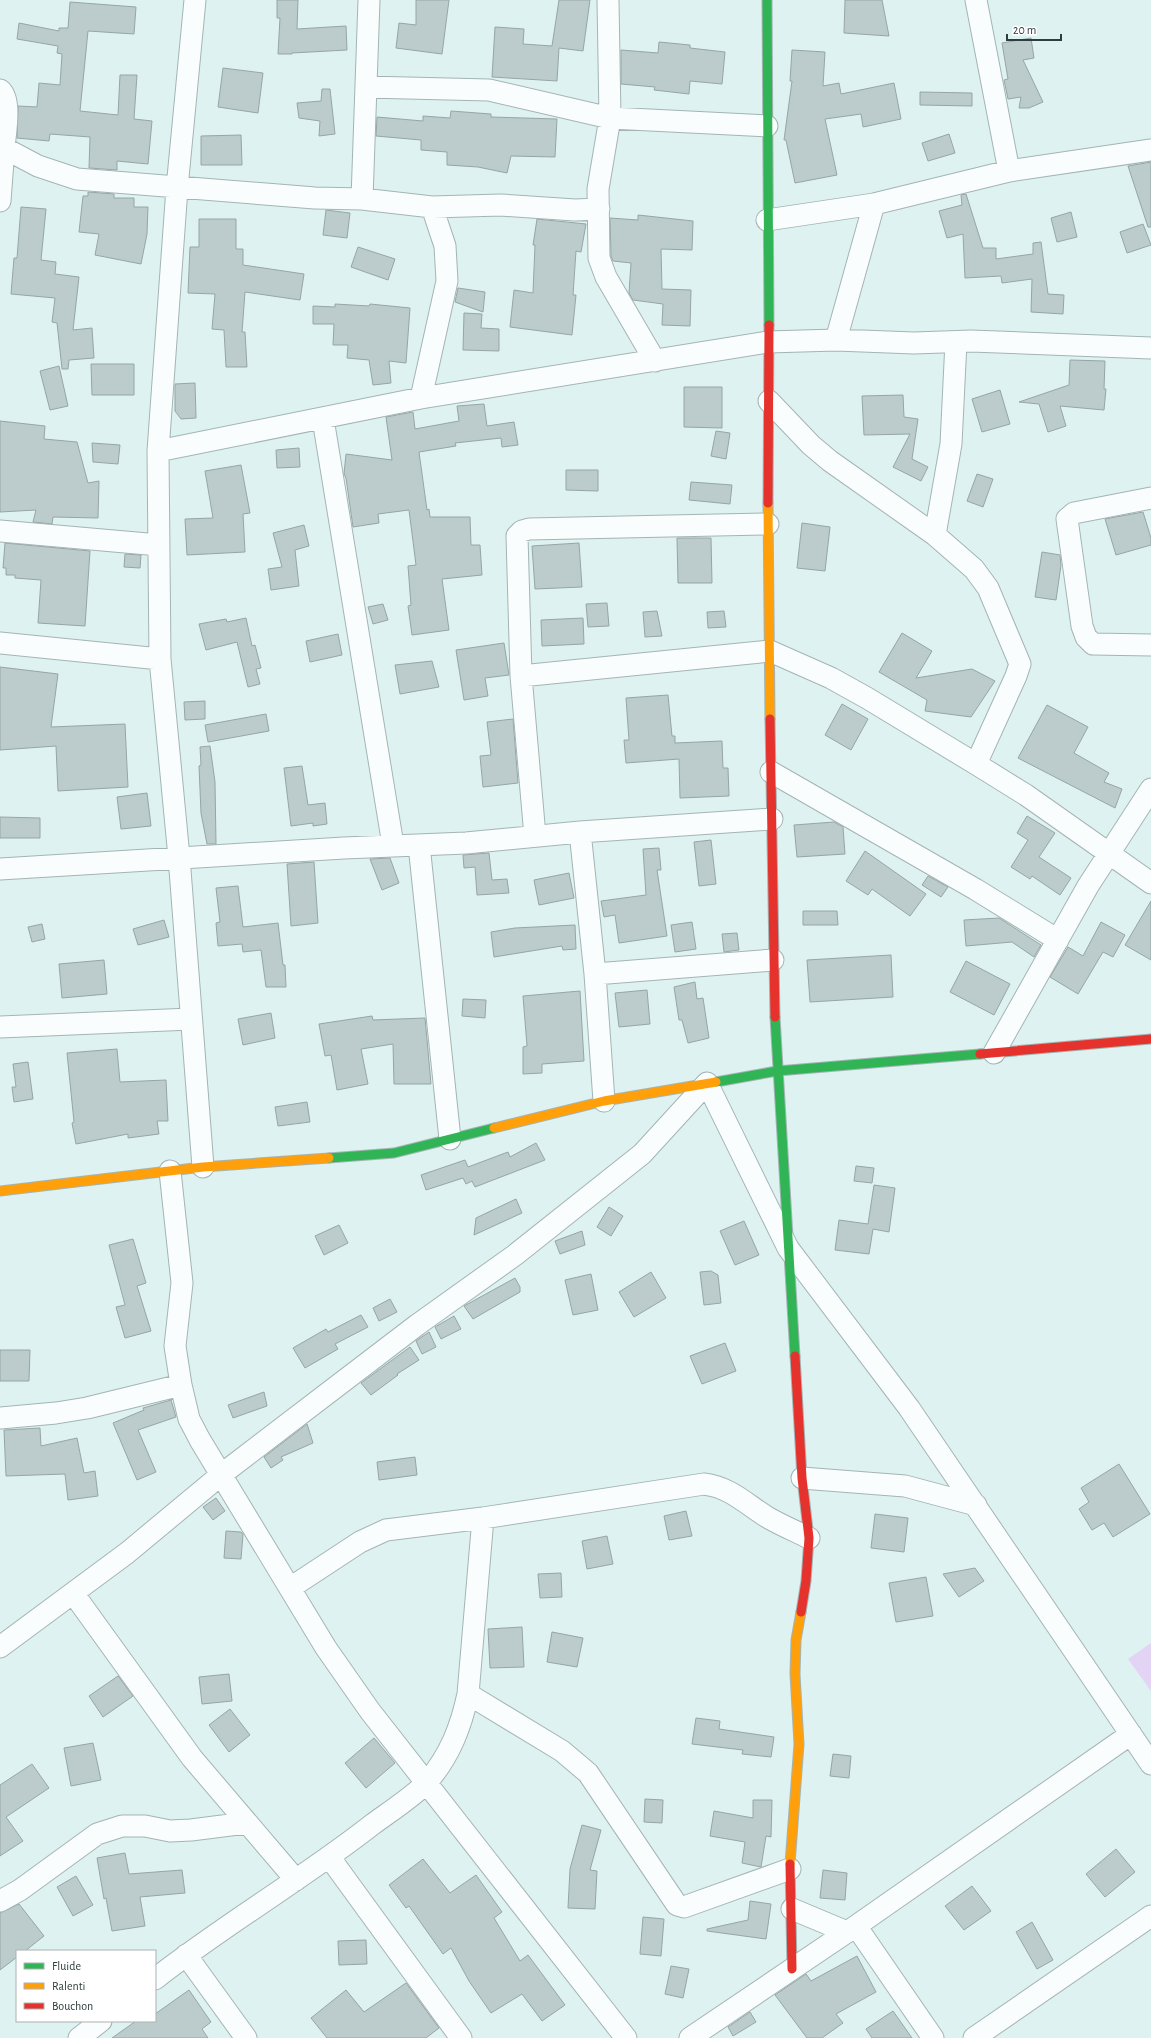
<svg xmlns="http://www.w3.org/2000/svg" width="1151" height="2038" font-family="'Alegreya Sans',sans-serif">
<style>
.green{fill:#e3d4f5}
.building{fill:#bccccc;stroke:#96a6a6}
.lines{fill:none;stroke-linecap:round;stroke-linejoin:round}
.street-casing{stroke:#a4b4b4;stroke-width:23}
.fast-casing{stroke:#a4b4b4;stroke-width:11}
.slow-casing{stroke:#a4b4b4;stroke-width:11}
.jam-casing{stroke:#a4b4b4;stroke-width:11}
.street{stroke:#fafdfd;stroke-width:21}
.fast{stroke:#30b455;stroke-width:9}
.slow{stroke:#ff9f0a;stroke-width:9}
.jam{stroke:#e5322d;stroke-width:9}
</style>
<rect width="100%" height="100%" fill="#ddf2f1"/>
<path class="green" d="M1151,1643V1691L1128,1659Z"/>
<path class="building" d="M277,0H298L297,29L346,26L347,50L292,53V54H278L280,18H277Z
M416,0H449L442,54L396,48L399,23L416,25Z
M559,0H590L583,51L559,48L557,81L492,77L495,27L524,29L523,44L552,46Z
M845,0H882L889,36L844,33Z
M70,2L136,7L134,34L88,31L80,111L118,115L120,75H137L134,119L152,121L148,164L117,161V170L89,168L90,137L50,134L49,141L17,138L18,106L37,107L39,83L60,85L62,54L57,53L58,46L17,39L19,23L59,31V28H68Z
M1031,38L1034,58L1023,60L1043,102L1029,108H1019L1021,97L1008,99L1004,80L1008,79L1002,43Z
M659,42L690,45V48L725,52L722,84L690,81L689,94L654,90L655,87L621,84V50L658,53Z
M792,50L825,52L823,86L839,83L841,94L894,83L901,119L863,127L861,114L825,119L837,175L795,183L786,140H784L792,81H790Z
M223,68L263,73L258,113L218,107Z
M322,89H330L335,134L319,136L320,121L299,118L297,103L321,101Z
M920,92L972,93V106L920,105Z
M451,111L491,114V117L557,119L555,157L511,156L507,173L478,167L447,165V152L421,150V140L376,136L377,117L423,121V116L450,118Z
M949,134L955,153L928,161L922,143Z
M241,135L242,165H201V136Z
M1151,162V227H1148L1128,166Z
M88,192L114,194V198H134V207H148L147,234L141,264L95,255L99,234L79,232L83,196H88Z
M966,194L983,248H996V259L1033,254V243L1041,242L1048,294L1064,295L1063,314L1031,312L1032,279L1002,283L1001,276L965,278L963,234L947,238L939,211L962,205L961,195Z
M21,207L46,209L41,260L56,262L55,274L79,277L73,330L92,328L94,358L69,360L68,369H62L57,323L52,322L55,298L11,294L14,258H17Z
M326,210L350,213L347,238L323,235Z
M1071,212L1077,237L1057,242L1051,218Z
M638,215L693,221L692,250L661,249L662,289L691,290L690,326L662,325L663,304L633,300L629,293L631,263L613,261L611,256L610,218L638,220Z
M199,219H236V249H243V265L304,274L300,300L245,292L242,332H245L247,367H226L224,330L212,329L215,294L188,293L190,247H199Z
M537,219L586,224L581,252L576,251L573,295H576L572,335L510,327L514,290L533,293L535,245H533Z
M1143,224L1151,245L1127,253L1120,232Z
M358,247L395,259L388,280L351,267Z
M458,288L485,292L483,312L455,302Z
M335,304L369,306L370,304L410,308L406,363L389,361L391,383L373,385L369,360L347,358L348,345H333L334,324H313V306L335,307Z
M464,313L482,314L481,328L499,329V351L463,350Z
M1070,360L1105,361L1104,389H1106L1104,410L1060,406L1066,426L1048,432L1039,404L1019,402L1069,385Z
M91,364H134V395H92Z
M59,366L68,406L50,410L40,371Z
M195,383L196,418L181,419L175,411V384Z
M684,387H722V428L684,427Z
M1000,390L1010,424L982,432L972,399Z
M903,395L904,417L918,419L912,459L928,467L921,481L893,467L910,434L864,435L862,396Z
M484,404L487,426L514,422L518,445L502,447L501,438L455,443L456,446L419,452L427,510L429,509L430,517H470L471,545H480L482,575L442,579L449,630L412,635L408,606L411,605L408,566L416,565L409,510L378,514L379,523L353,527L346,478L344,474L346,454L392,460L386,417L413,412L415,429L459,421L457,406Z
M0,421L45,426L44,439L77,442L88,483L99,481L98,518L53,517L52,524L33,522L36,510L0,512Z
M716,431L730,433L726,459L711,456Z
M92,443L120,445L118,464L93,462Z
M299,448L300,467L277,468L276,450Z
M241,465L250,513L243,514L245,552L187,555L185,519L213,518L205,471Z
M566,470H598V491L566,490Z
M977,474L993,479L983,507L967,501Z
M691,482L732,485L730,504L689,500Z
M1143,512L1151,538V545L1116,555L1105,519Z
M802,523L830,527L825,571L797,568Z
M304,525L309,546L295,550L299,586L271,590L268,569L282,567L273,533Z
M677,538H711L712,583H678Z
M5,543L90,551L85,626L38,623L41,580L15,578V575H6V568H3Z
M579,543L582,587L535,589L532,546Z
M1042,552L1060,555L1061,565L1056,600L1035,597Z
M125,554L141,555L140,568L124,567Z
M607,603L609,626L588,627L586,604Z
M383,604L388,620L373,624L368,607Z
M657,611L662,636L645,637L643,612Z
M724,611L726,627L708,628L707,612Z
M246,618L252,646L255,645L261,668L256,669L260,684L248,687L237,642L206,650L199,624L226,619L227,622Z
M583,618L584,644L542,646L541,620Z
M902,633L932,651L916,678L972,669L995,681L971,717L925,711L927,700L879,672Z
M338,634L342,655L310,662L306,641Z
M504,643L509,675L485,678L488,696L464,700L456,650Z
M432,661L439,687L400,694L395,665Z
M0,667L58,674L51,727L125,724L128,787L58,791L56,746L0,750Z
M668,695L672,736H675V743L722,741L723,768H728L729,796L680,798L679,759L626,763L624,740H629L626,698Z
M205,701V719L185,720L184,702Z
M842,704L868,719L851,750L825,735Z
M1047,705L1088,727L1074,753L1109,773L1104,782L1122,789L1115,808L1018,758Z
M266,714L269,731L208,742L205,725Z
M513,719L518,783L483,787L480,756L491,755L487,722Z
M210,746L215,782L216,844H207L201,813L199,766L201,765L200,747Z
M302,766L308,805L325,803L327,824L313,826V823L291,826L284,768Z
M147,793L151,826L121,829L117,797Z
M1027,816L1055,833L1039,857L1071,878L1060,895L1032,876L1030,879L1011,867L1028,840L1017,833Z
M0,817L40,818V838H0Z
M834,822L843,827L845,854L797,857L794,825Z
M711,840L716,884L699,886L694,842Z
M659,848L661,870H657L667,936L619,943L615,915L604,917L601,901L646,895L643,849Z
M865,851L926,894L910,916L872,889L868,895L846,881Z
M489,853L492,880L507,879L509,893L477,895L475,867L464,868L463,855Z
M390,858L399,883L382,890L370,859Z
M314,862L318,923L291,926L287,864Z
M569,873L574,898L539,905L534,880Z
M928,876L948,887L941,897L922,885Z
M238,886L243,927L278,923L283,965H285L286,987H266L261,950L243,952L242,944L218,946L216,923L220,922L216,888Z
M1151,901V960L1125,945Z
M803,911H837L838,925H803Z
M999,918L1041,945L1034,957L1012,942L966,946L964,920Z
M164,920L169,937L138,945L133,929Z
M692,922L696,949L675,952L671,925Z
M1101,922L1125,935L1113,957L1103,952L1078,994L1050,977L1068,947L1083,956Z
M42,924L45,939L32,942L28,927Z
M575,925L576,949L563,950L562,946L494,957L491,932L515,928Z
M737,933L739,950L724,952L722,934Z
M891,955L893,997L810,1002L807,960Z
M104,960L107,994L62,998L59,964Z
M966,961L1010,984L994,1015L950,992Z
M695,982L697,999L703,998L709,1038L688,1043L682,1020H679L674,987Z
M647,990L650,1024L619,1027L615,993Z
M580,991L584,1061L542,1064V1073L523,1074V1047L527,1046L523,996Z
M463,999L486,1000L485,1018L462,1016Z
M271,1013L275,1038L243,1045L238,1019Z
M372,1016L373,1020L425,1018L431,1084H394L393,1044L361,1049L368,1084L337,1090L331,1055L325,1056L319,1024Z
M117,1049L120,1082L166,1080L168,1121H157L159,1134L128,1138V1134L76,1144L72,1123L74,1122L67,1053Z
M28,1062L33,1099L14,1102L12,1087H16L13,1064Z
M307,1102L310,1122L278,1126L275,1107Z
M536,1143L545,1160L475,1187L472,1181L466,1184L463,1178L426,1190L421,1175L465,1160L468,1167L508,1152L510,1157Z
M856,1166L874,1168L872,1183L854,1181Z
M874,1185L895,1188L889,1232L873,1229L869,1254L835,1250L839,1220L868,1224Z
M516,1199L522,1213L474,1235L476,1218Z
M609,1207L623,1216L611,1236L597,1227Z
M744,1221L759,1255L735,1265L720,1231Z
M339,1225L348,1243L324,1255L315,1236Z
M582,1231L585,1245L560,1254L555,1241Z
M133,1239L146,1283L137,1286L151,1331L125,1338L116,1307L125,1305L109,1245Z
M711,1271L718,1275L721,1303L704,1305L700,1272Z
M651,1272L666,1298L634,1317L619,1292Z
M591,1274L598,1310L573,1315L565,1280Z
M515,1278L520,1287V1292L473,1319L464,1306Z
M390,1299L397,1312L379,1321L373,1308Z
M361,1315L368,1327L335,1344L338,1349L305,1368L293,1348L326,1329L328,1332Z
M454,1316L461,1329L441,1339L435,1327Z
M429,1332L436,1347L422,1354L416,1341Z
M725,1343L736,1371L702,1384L690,1356Z
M410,1347L419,1360L397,1374L398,1375L371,1395L361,1383Z
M0,1350H30L29,1381H0Z
M264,1392L267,1406L233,1418L228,1405Z
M171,1400L176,1417L138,1430L156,1472L137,1480L113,1423L144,1410L143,1408Z
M307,1424L313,1443L281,1457L283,1460L271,1468L264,1457Z
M40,1428L41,1446L77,1438L84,1473L95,1471L98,1496L68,1500L65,1474L6,1476L4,1430Z
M415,1457L417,1475L379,1480L377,1462Z
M1119,1464L1150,1514L1113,1537L1104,1523L1092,1530L1079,1509L1089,1502L1081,1488Z
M216,1498L225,1511L213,1520L203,1507Z
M686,1511L692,1536L669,1540L664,1516Z
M875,1514L908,1518L904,1552L871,1548Z
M226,1531L241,1532L243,1534L241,1559L224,1558Z
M607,1536L613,1564L587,1569L582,1541Z
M975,1568L984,1581L959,1597L943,1574Z
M561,1573L562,1597L540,1598L538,1574Z
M926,1577L933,1616L896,1622L889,1583Z
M522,1627L524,1667L490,1668L488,1629Z
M552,1632L583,1638L577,1667L547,1662Z
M229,1674L232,1701L202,1704L199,1677Z
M118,1676L133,1696L103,1717L89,1696Z
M230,1709L250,1735L229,1752L209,1725Z
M696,1718L720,1721L719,1729L774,1737L771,1757L742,1754L743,1750L692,1744Z
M374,1738L395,1763L366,1788L345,1763Z
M93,1743L101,1780L71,1786L64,1748Z
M833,1754L851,1756L849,1778L830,1776Z
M32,1764L49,1788L6,1817L23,1841L0,1856V1785Z
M645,1799L663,1800L662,1823L644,1822Z
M753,1800H772L771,1837L766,1836L761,1867L742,1863L745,1842L710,1836L714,1811L753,1818Z
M582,1825L601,1830L590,1870L597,1871L595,1909L568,1908L570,1869Z
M1116,1849L1135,1872L1105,1897L1086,1874Z
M125,1853L129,1874L182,1870L185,1893L140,1897L145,1926L112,1931L106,1898L104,1899L97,1858Z
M423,1859L450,1893L476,1875L502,1912L494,1918L520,1961L528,1955L565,2005L542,2021L522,1994L491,2013L469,1981L451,1948L443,1954L409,1906L406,1908L389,1885Z
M823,1870L847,1873L845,1900L820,1898Z
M76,1876L93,1905L73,1916L57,1887Z
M972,1886L991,1911L964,1930L945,1906Z
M750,1901L771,1904L766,1939L707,1931V1929L748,1920Z
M19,1904L44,1936L25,1951H17V1957L0,1970V1913Z
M643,1917L664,1919L661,1956L640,1954Z
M1032,1922L1053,1960L1037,1969L1016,1932Z
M366,1940L367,1964L339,1965L338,1941Z
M857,1956L876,1992L836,2014L843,2023L822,2038H807L775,1995L806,1974L811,1981Z
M671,1966L689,1969L683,1998L665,1994Z
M406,1983L439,2028L426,2038H327L311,2018L346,1990L364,2012Z
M189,1990L211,2022L202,2029L208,2038H112L136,2021H155V2014Z
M893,2011L912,2038H872L866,2029Z
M750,2012L756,2022L733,2036L728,2027Z"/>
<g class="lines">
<g class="street-casing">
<path id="street" d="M195,0L177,188L158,451L160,659L179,857L203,1167
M608,0L610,118L598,189L599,258L606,277L655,361
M976,0L1009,171
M366,87L489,90L610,118L767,126
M0,90C12,99 5,135 4,148L38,166L77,179L315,198L362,199L432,207L445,246L447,281L421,398
M362,199L369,0
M0,201L4,148
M432,207L501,205L575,210L599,209
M767,220L874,204L1009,171L1151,150
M836,340L874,204
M769,401L811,445L830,461L935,535L974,569L988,588L1020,664L1016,676L976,764
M323,419L393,845
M158,451L421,398L768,342L836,340L914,343L971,341L1151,348
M1151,498L1074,513L1067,519L1082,626L1086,637L1093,644L1151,645
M0,531L159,545
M935,535L951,444L956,342
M0,643L160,659
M521,676L770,651L831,678L867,698L976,764L1026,795L1151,883
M771,772L975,889L1058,940
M580,832L595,974L604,1101
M535,836L521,676L517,536L522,531L529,529L768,524
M419,845L450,1139
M0,869L344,848L466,843L580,832L772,819
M595,974L773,960
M0,1027L191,1019
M994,1053L1088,886L1151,789
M170,1171L182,1283L175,1346L181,1385L189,1419L200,1440L326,1648L370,1711L626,2038
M0,1418L56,1413L87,1408L181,1385
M802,1478L905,1486L976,1505
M290,1588L360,1542L386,1530L483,1518L704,1484C730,1487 746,1504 767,1517C781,1525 795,1531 809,1538
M73,1593L192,1758L296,1880
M0,1647L127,1553L222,1474L417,1325L515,1255L642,1154L707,1083L788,1248L909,1408L1151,1764
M468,1694L562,1751L588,1773L677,1905L684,1907L790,1869
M330,1858L461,2038
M0,1901L20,1890L97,1834L122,1826H145L170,1831L191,1830L246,1823
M792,1909L847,1932
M856,1926L933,2038
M186,1955L246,2038
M155,1979C225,1924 303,1879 373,1824C388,1813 417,1794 428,1781C450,1755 461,1727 468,1694L483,1518
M79,2038L101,2021
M690,2038L856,1926L1131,1734
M974,2038L1151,1916"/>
</g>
<g class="fast-casing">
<path id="fast" d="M767,0L769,325
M775,1017L795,1356
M716,1082L777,1071L980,1054
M329,1158L394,1153L494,1128"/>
</g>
<g class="slow-casing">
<path id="slow" d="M768,503L770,719
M494,1128L604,1101L716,1082
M0,1191L203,1167L329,1158
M790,1864L799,1744L795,1674L796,1640L801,1612"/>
</g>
<g class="jam-casing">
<path id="jam" d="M768,503L769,325
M770,719L775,1017
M980,1054L1151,1039
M795,1356L802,1478L809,1538L806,1581L801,1612
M790,1864L792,1969"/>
</g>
<use href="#street" class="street"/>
<use href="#fast" class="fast"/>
<use href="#slow" class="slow"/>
<use href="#jam" class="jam"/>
</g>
<rect x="16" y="1950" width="140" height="72" fill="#ffffff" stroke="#abb1b1"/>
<rect x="24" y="1963" width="20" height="6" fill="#30b455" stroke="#abb1b1"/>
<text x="52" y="1970" font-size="12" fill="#2e3d3d">Fluide</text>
<rect x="24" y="1983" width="20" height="6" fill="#ff9f0a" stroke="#abb1b1"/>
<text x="52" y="1990" font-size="12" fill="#2e3d3d">Ralenti</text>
<rect x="24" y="2003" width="20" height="6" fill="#e5322d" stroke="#abb1b1"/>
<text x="52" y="2010" font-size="12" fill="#2e3d3d">Bouchon</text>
<path d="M1007 34v6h54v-6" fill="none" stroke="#2e3d3d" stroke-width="2"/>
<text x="1013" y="34" font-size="12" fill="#2e3d3d" stroke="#ffffff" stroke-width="3" paint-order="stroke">20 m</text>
</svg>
